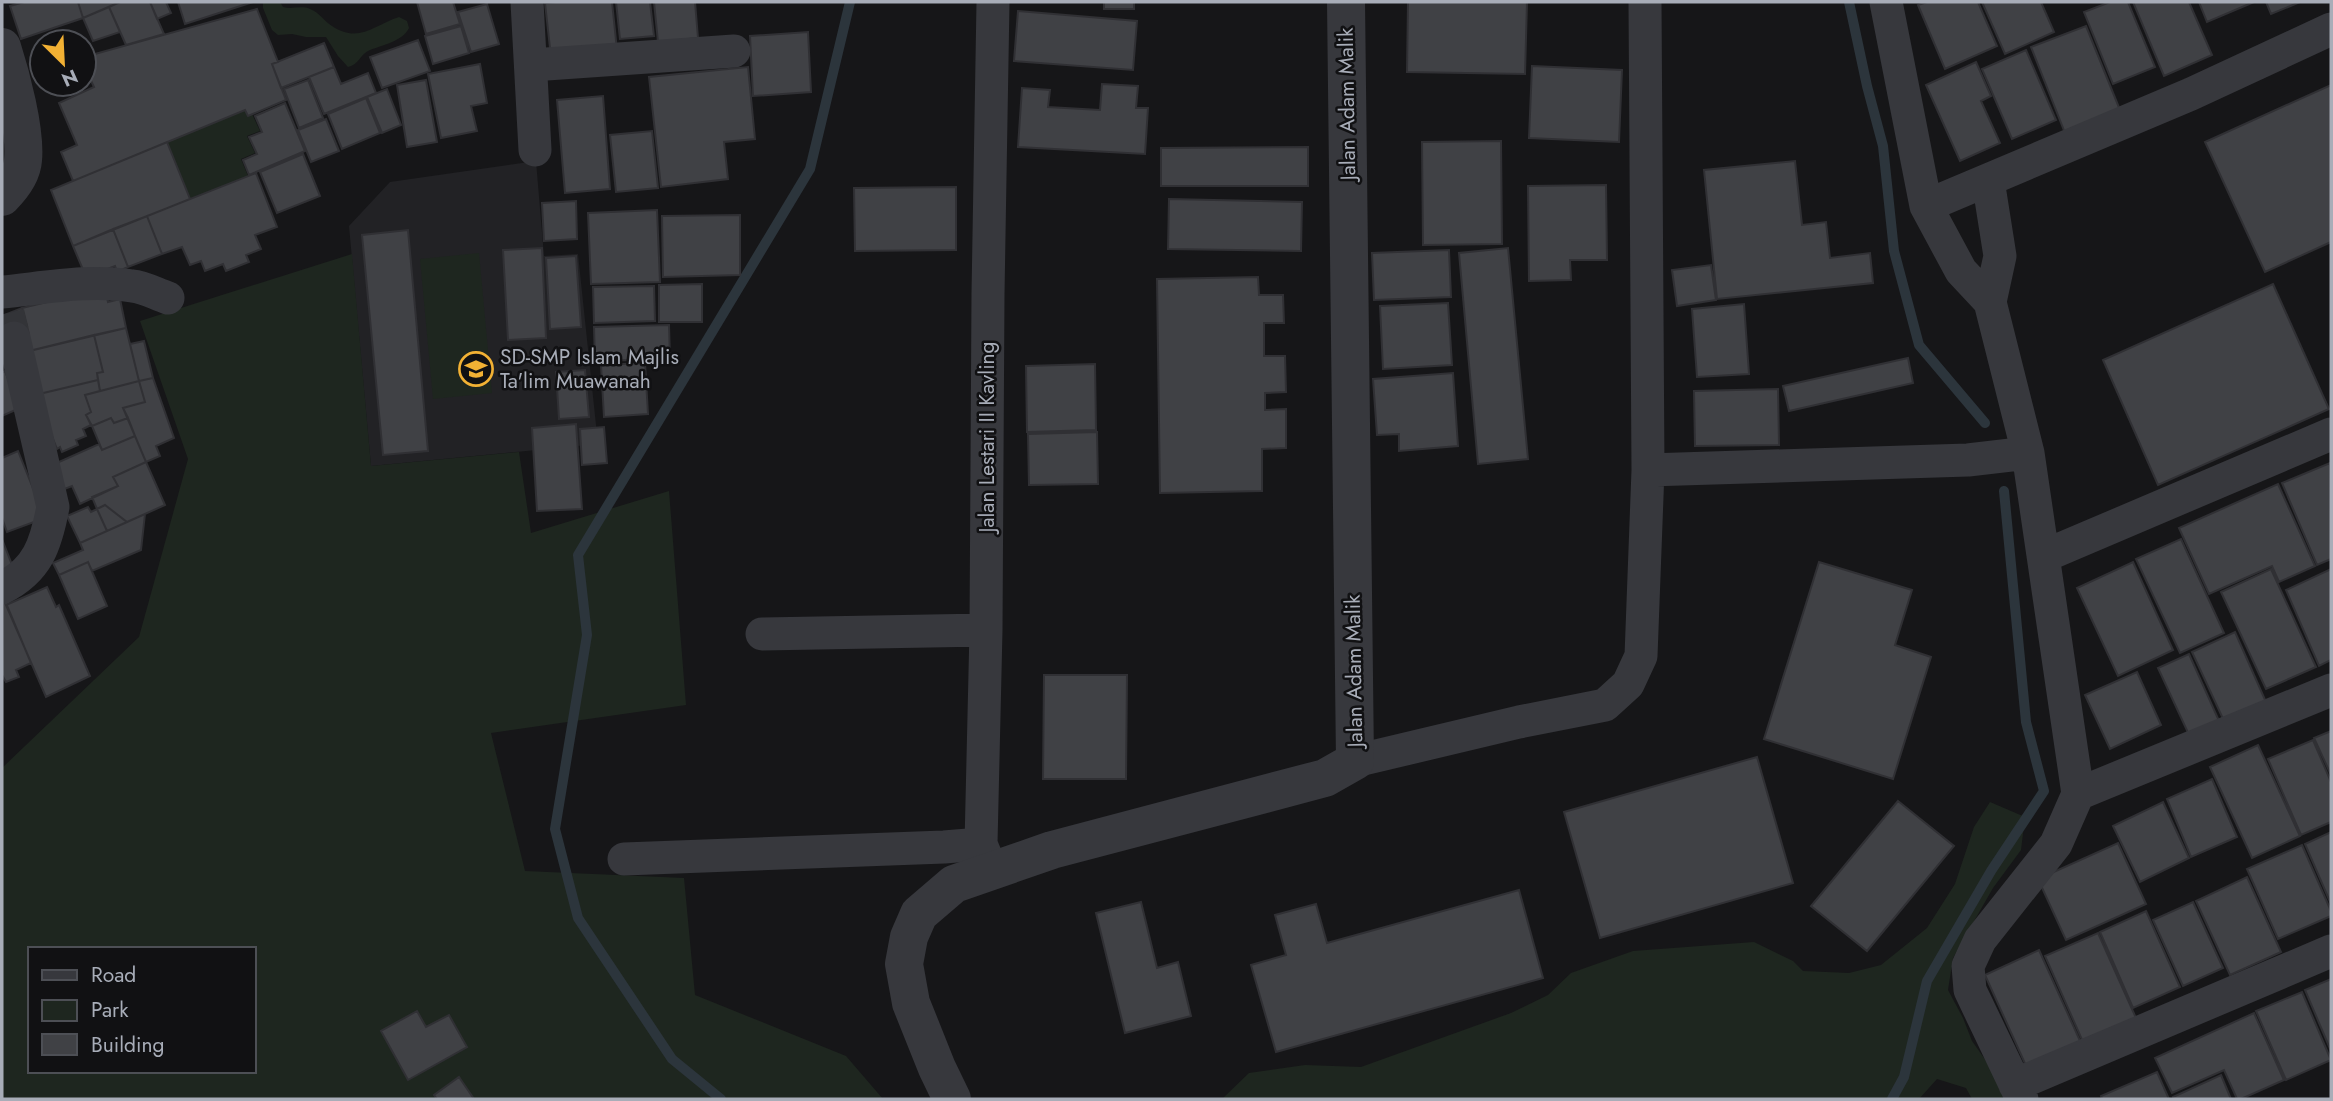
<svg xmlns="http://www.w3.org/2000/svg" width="2333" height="1101" font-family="Jost,sans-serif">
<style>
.built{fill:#222225}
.green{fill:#1e261f;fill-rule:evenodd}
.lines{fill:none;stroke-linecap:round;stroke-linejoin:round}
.stream{stroke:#2c353c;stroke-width:10}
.building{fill:#404145;stroke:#303034;stroke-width:2}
.minor-tunnel{stroke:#333438;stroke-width:33;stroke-dasharray:33 17;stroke-linecap:butt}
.minor{stroke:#37383d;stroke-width:33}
.tertiary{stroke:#37383d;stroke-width:38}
.labels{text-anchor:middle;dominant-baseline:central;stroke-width:5;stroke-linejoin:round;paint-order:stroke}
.street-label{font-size:21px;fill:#a8adb8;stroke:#111113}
.poi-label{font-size:21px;fill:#a8adb8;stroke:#111113;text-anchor:start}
</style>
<rect width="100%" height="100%" fill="#161618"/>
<path class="built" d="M536,161L544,256L578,254L598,444L371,466L349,226L390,182Z"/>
<path class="green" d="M263,2H280L283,7C292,10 301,5 310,9C319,12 324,21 332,26C359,44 374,25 399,17L407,21L409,28C403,41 383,45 370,50C360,54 359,65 348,67L338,56L326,37H306L292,34L278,35L272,30L263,8Z
M245,110L248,116L252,114L260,131L247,136L255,153L241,159L248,176L190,199L167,142Z
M479,253L492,393L433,399L420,259Z
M352,254L371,466L519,452L531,533L669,491L686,705L491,733L525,871L684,878L695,995L846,1056L883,1099H2V768L139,637L188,459L140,321ZM30,949H254V1071H30Z
M1990,802L2025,817L2021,850L1993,888L1953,958L1948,990L1963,1018L1972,1041L2001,1082L2009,1099H1972L1966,1088L1937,1079L1919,1099H1222L1249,1073L1305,1065L1361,1067L1511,1013L1548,995L1571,973L1633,951L1754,942L1793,961L1803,971L1849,973L1881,965L1927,928L1955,884L1974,827Z"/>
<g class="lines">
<path class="stream" d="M1849,2L1867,86L1883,146L1894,251L1919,345L1985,423
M721,1099L672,1059L578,918L555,829L587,635L578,555L810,169L850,2
M1892,1099L1904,1077L1927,981L1991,871L2044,791L2026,722L2004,491"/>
</g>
<path class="building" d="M24,2H78L83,18L21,39L10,6Z
M78,2H120L83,18Z
M120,2H150L164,34L126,45L109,7Z
M150,2H166L171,13L157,19Z
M178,2H253L185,24Z
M417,2H453L460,24L426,34Z
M555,2H612L617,50L551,57L545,3Z
M616,2H650L654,36L620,39Z
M654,2H695L698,38L658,42Z
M1104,2H1134V9H1104Z
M1408,2H1527L1525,74L1407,72Z
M1927,2H1978L1997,46L1945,69L1918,5Z
M1982,2H2041L2054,32L2005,54Z
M2110,2H2128L2155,67L2113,84L2084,12Z
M2133,2H2189L2212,55L2164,76Z
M2199,2H2254L2207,22Z
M2266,2H2300L2271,14Z
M487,4L499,44L471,52L458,12Z
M109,7L120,32L93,41L83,18Z
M257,9L278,62L272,64L286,100L248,116L245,110L73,181L61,152L77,145L59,103L94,87L84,66V57Z
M1018,11L1137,21L1133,70L1014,61Z
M461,26L469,53L433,64L425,36Z
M2086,26L2120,110L2065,133L2031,47Z
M808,32L811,92L753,96L750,36Z
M418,40L430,71L382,88L370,57Z
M324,43L334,67L281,88L272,64Z
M2026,50L2056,120L2012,139L1982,69Z
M1976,62L1991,96L1981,101L2000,143L1960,161L1926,85Z
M480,64L487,103L471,106L477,131L441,138L428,74Z
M1532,66L1622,70L1619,142L1529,138Z
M334,67L341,84L368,73L376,93L324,114L309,77Z
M748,67L755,139L724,142L728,179L661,187L649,77Z
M308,80L323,118L299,128L284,89Z
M426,80L437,142L407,147L397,85Z
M1102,84L1138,86L1136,108H1148L1145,154L1018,147L1022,88L1050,90L1048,107L1100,110Z
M2331,85V242L2265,272L2205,142Z
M387,89L401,125L382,133L367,97Z
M603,96L610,189L565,193L557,100Z
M366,98L380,133L342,149L328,114Z
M285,103L305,151L249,175L243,160L257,154L249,137L262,132L255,116Z
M326,119L339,151L311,162L298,130Z
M652,131L658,188L616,192L610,135Z
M1501,141L1502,244L1423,245L1422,142Z
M167,142L190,199L73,246L51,190Z
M1308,147V186H1161V148Z
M303,154L320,196L277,213L260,172Z
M1795,161L1802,225L1826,222L1830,258L1870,253L1873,283L1717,299L1704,170Z
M256,173L277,227L255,235L261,249L246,255L249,262L226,271L223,264L205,271L201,261L190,265L182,247L162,254L147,216Z
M1606,185L1607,260H1570L1571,280L1529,281L1528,186Z
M956,187V250L855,251L854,188Z
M1169,199L1302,202L1301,251L1168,249Z
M576,201L577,239L544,241L542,203Z
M657,210L660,282L591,284L588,213Z
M740,215V275L663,277L662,216Z
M147,216L162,254L128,267L113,229Z
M113,229L128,267L117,272L115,266L86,277L73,246Z
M408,230L428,451L383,455L362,235Z
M542,248L546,338L508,340L503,250Z
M1508,248L1528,459L1478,464L1459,253Z
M1449,250L1451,297L1374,300L1372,253Z
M576,256L581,327L550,329L546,258Z
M1711,265L1716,300L1677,306L1672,270Z
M1258,277L1259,295H1283L1284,323H1264V356H1285L1286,392L1265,393V410L1286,409V448L1262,449V491L1160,493L1157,279Z
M702,284V322H659V285Z
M2273,284L2329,409L2158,485L2103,360Z
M654,286L655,321L594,323L593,287Z
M105,288L108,302L120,299L126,328L25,352L18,328L27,326L22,308Z
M1448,303L1452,365L1383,369L1380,306Z
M1744,304L1749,374L1697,377L1692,309Z
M22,308L27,326L2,333V316Z
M669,325L670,359L595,361L594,327Z
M126,328L139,381L100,391L97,373L103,372L94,335Z
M94,335L103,372L97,373L98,380L35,395L25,352Z
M144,341L153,378L139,381L130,344Z
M1908,358L1913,383L1789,411L1783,386Z
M645,363L648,414L604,417L601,365Z
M1095,364L1096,430L1027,432L1026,366Z
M585,370L589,417L559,419L556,372Z
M5,371L20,408L2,416V373Z
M1453,373L1458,446L1399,451V434L1377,435L1373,379Z
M153,378L174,438L156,446L160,456L146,462L123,408L145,402L139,381Z
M98,380L100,391L85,395L91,412L86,415L91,425L83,429L86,436L76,440L78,445L62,452L60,447L57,449L35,395Z
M139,381L145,402L123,408L128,418L114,423L111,418L92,426L86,415L91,412L85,395Z
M1778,389L1779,445L1695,446L1694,391Z
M111,418L114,423L128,418L135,436L102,450L92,426Z
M576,424L582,509L537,511L532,428Z
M604,427L607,463L582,465L580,429Z
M1097,432L1098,484L1029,485L1028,434Z
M135,436L146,462L113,477L118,486L80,504L72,486L62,490L50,466L99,444L102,450Z
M18,451L45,518L7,532L2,518V458Z
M146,462L165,505L127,522L105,505L97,509L92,497L118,486L113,477Z
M2330,463L2331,559L2317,565L2282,483Z
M2278,484L2315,566L2279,582L2272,566L2209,594L2179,528Z
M105,505L127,522L107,531L97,509Z
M88,507L91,512L97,509L107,531L80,543L67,516Z
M145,514L141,550L92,571L88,562L59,575L53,563L83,550L80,543Z
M2,539L14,570L2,575Z
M2181,539L2224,633L2180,653L2136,559Z
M88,562L107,606L78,619L59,575Z
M1819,562L1912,590L1895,645L1931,657L1893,779L1764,739Z
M2133,562L2173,650L2118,676L2077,588Z
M2271,569L2316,667L2266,689L2221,592Z
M2331,569V660L2319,666L2286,590Z
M47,587L56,607L59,605L90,676L46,697L6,605Z
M3,596L31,663L16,670L19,677L6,682L2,675Z
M2235,632L2266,702L2224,721L2192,652Z
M2189,654L2220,723L2190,737L2158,668Z
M2137,672L2161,725L2110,749L2085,695Z
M1044,675H1127L1126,779H1043Z
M2331,731V775L2314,738Z
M2313,740L2331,782V822L2301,835L2268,759Z
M2258,745L2300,836L2252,858L2210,767Z
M1757,757L1793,883L1600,938L1564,812Z
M2212,779L2237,837L2191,857L2167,799Z
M1898,801L1954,846L1867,951L1811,906Z
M2163,802L2189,858L2140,882L2113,826Z
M2331,832V904L2305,844Z
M2118,843L2146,904L2066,940L2038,879Z
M2302,845L2331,911V916L2278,939L2247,869Z
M2247,877L2281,952L2230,975L2196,901Z
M1519,890L1543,978L1276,1052L1251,965L1286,955L1275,915L1316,904L1327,943Z
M1141,902L1157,968L1178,962L1191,1016L1125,1033L1096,913Z
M2193,902L2223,968L2183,986L2153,920Z
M2146,911L2180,987L2133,1008L2100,932Z
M2098,933L2136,1018L2083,1042L2045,956Z
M2039,950L2081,1043L2027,1068L1985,975Z
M2331,979V1051L2305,990Z
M2302,992L2331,1060L2286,1080L2256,1011Z
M417,1011L426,1027L449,1015L467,1047L408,1080L381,1031Z
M2254,1013L2284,1080L2241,1099H2237L2224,1070L2172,1093L2155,1058Z
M2157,1072L2169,1099H2102L2101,1096Z
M2221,1075L2231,1099H2174L2173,1097Z
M459,1077L474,1099H437L434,1095Z"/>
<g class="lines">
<path class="minor-tunnel" d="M8,313L14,338"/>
<path class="minor" d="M527,2L535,150
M1886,2L1926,206L1961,271L1990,302
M532,65L734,51
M1988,180L2000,256L1990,302L2028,453L2078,794L2056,844L1980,940L1968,966L1970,990L2022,1099
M1926,206L2191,94L2331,29
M2,292C44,288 90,279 132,286C144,287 156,294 168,298
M1648,470L1968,460L2028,453
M2044,556L2331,434
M2,588C38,570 46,544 53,507L14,338
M762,634L986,630
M1355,761L1519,722L1605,705L1628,684L1641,656L1648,470L1645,2
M2078,794L2331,690
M624,859L944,847L981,844
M992,871L981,844L986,630L988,294L993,2
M2015,1085L2331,951"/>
<path class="tertiary" d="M2,47C11,75 26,131 23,160C22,174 12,187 2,197
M952,1099L937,1068L911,1003L904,964L909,937L919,914L954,884L1052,850L1325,778L1355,761L1346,2"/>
</g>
<defs>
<g id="school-ring" transform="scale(1.75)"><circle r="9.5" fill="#111113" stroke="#f2b134" stroke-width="1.5"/><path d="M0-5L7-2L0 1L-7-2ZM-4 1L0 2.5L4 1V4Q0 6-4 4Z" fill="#f2b134"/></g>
</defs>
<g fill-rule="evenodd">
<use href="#school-ring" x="476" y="369"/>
</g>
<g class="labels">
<g class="street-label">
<text transform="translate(1347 104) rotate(-91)">Jalan Adam Malik</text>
<text transform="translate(987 437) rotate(-90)">Jalan Lestari II Kavling</text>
<text transform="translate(1354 671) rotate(-91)">Jalan Adam Malik</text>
</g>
<g class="poi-label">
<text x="500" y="357">SD-SMP Islam Majlis<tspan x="500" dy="24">Ta'lim Muawanah</tspan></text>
</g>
</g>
<rect width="2333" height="1101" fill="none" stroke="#a8adb8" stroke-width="7"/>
<rect x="28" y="947" width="228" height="126" fill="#111113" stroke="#4d4f55" stroke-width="2"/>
<rect x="42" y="970" width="35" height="10" fill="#37383d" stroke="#4d4f55" stroke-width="2"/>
<text x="91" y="982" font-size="21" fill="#a8adb8">Road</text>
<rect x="42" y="1000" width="35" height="21" fill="#1e261f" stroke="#4d4f55" stroke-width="2"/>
<text x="91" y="1017" font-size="21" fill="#a8adb8">Park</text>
<rect x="42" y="1034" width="35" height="21" fill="#404145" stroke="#4d4f55" stroke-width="2"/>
<text x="91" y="1052" font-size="21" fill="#a8adb8">Building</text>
<g transform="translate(63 63) rotate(156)"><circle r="33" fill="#111113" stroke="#4d4f55" stroke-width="2"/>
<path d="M0-5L12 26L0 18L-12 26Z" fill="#f2b134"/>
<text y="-10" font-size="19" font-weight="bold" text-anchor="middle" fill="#a8adb8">N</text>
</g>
</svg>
